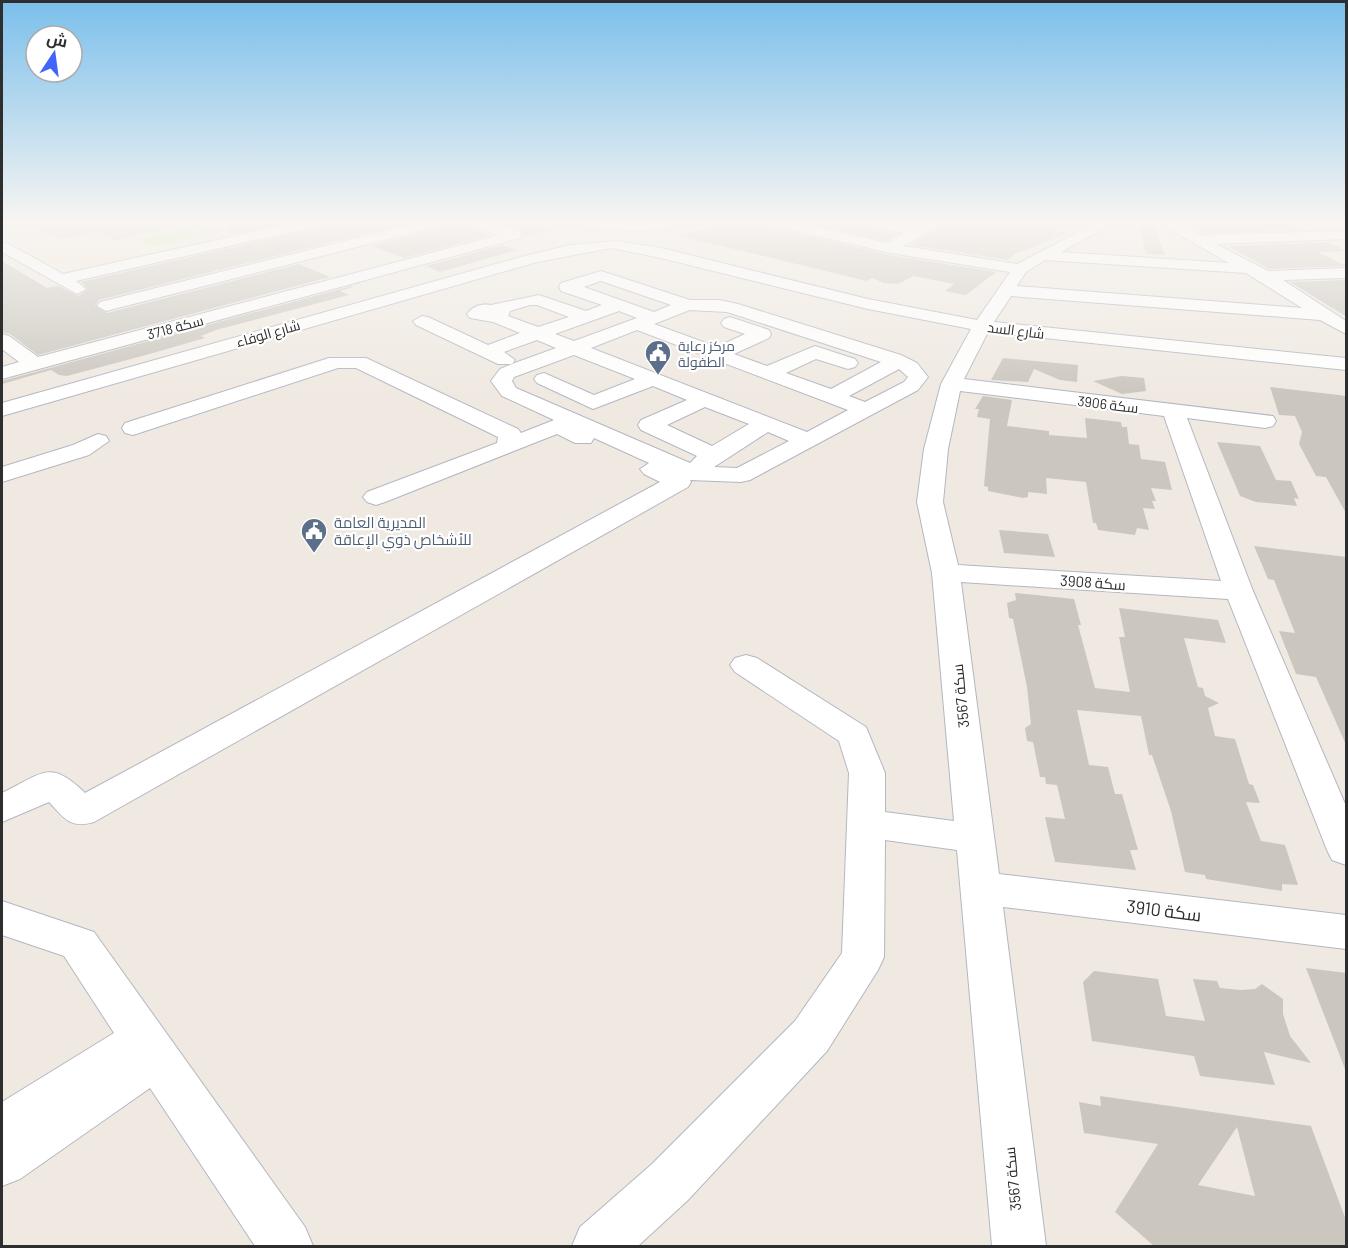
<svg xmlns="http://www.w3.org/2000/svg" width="1348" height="1248" font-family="Barlow,Cairo,sans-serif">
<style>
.education{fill:#f0e6d1}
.pitch{fill:#c9ec9a}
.building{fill:#cbc7bf;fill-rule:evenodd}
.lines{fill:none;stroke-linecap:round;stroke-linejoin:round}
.minor-casing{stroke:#b4b7c1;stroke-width:2}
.minor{fill:#fff;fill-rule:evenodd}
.labels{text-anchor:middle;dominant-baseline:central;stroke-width:4.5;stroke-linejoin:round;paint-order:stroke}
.far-street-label{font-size:14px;fill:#2e2e2e;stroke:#fff}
.far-service-label{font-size:14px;fill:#4e5e75;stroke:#fff;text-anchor:start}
.service-label{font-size:15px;fill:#4e5e75;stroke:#fff;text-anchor:start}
.street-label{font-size:15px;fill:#2e2e2e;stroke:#fff}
.near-street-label{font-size:18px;fill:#2e2e2e;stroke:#fff}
</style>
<rect width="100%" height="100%" fill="#efe9e1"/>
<path class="education" d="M2,221H199L229,234L226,238L86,268L63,269L2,232Z"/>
<path class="pitch" d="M200,226L216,232L155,246L139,239Z"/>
<path class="building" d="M25,221H169V228L116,240L97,232L60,239Z
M227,221H292L230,235Z
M330,221H416L99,300L95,306L107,313L299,264L330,277L38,355L10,334L2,332V261L47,288L58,286L78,296L88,289L81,282L321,227Z
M451,221H463L466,226L491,235L404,258L371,246L448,226Z
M493,221H521L550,230L523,237L521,230Z
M730,221H762L765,226L889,255L996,272L966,295L945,291L954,284L913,276L898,284L884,283L872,278L867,281L679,236Z
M800,221H861L864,226L897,234L888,241Z
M950,221H1080V222L1057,231L1067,233L1018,253L1019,251L1008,260L911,245Z
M1138,221H1151L1165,255L1146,254Z
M1184,221H1283L1302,230L1205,233Z
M1328,242L1346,251L1318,252L1346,266L1269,269L1228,246Z
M502,245L517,250L440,272L426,266Z
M1346,280L1347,317L1290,282Z
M351,286L353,287L340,291L349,295L216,330L201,336L205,338L146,355L67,376L59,375L51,370L2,384V381Z
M1003,358L1078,365L1077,382L1060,380L1034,369L1028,382L991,380Z
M1122,376L1144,378L1146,391L1122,394L1093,381Z
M1270,387L1347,396V515L1326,477L1316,476L1299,444L1302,432L1295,416L1279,415Z
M983,396L1012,400L1007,426L1049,431V435L1087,438L1085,418L1121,422L1122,427H1127L1129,444L1139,445L1141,459L1165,462L1172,490L1151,488L1156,501H1152L1155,509L1143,508L1149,530L1137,528L1135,535L1098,530L1096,523H1093L1086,482L1046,478L1047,494L1028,492V497L1023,498L988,491V487L984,486L990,419L977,417L979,409H975Z
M1217,442L1260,446L1276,480L1291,481L1299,499L1294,498L1297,506L1256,502L1240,496Z
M999,530L1048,534L1055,557L1004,553Z
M1254,546L1347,557V747L1316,677L1296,674L1279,631L1295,633L1274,580L1268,579Z
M1015,593L1074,599L1081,625H1078L1095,688L1130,692L1119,637H1125L1119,608L1218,620L1226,643L1184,638L1198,687L1203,688L1205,696L1219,703L1208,708L1215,736L1235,739L1249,784L1253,785L1260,803L1246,802L1261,841L1285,845L1298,885L1282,884V891L1206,879L1205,875L1185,872L1171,811L1152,755H1149L1141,716L1077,710L1089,765L1108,767L1115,794H1122L1138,850H1130L1136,870L1055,862L1045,817L1065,819L1057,785L1046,784L1045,777H1040L1033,742L1027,741L1025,728L1031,724L1027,687L1013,619L1009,618L1007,603L1016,600Z
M1306,968L1347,973V1069H1345Z
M1094,971L1158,979L1166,1016L1205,1021L1193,979L1217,981L1220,988L1240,990L1255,989L1262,984L1283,999V1014L1290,1036L1311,1063L1264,1052L1275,1085L1200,1076L1194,1056L1092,1041L1083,982Z
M1100,1096L1311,1126L1347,1223V1246H1154L1115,1212L1158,1144L1084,1133L1079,1102L1101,1106ZM1237,1127L1255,1196L1198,1185Z"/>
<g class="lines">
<g class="minor-casing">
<path id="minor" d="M302,221H328L321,225L76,281L86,289L77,294L2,252V242L7,243L63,274Z
M425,221H449L447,224L106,311L97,306L100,302Z
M465,221H486L520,232L522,235L520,238L2,379V367L19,362L2,349V334L9,336L38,357L499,235L467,224Z
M561,221H609L622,224L684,221C669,237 590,228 568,225Z
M764,221H790L888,243L903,233L865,224L863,221H890L915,226L928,221H948L904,246L1017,264L1100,221H1118L1061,252L1229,263L1155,221H1173L1200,235L1346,231V239L1216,244L1268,271L1346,268V278L1283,280L1346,321V334L1320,320L1011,296L994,322L1346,358V370L988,332L964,379L1273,416L1276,421L1273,426L1265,428L1187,418L1253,591L1346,806V865L1332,860L1327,850L1228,599L961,582L999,874L1346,915V949L1003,907L1046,1246H992L957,850L885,840L884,957L878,970L827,1051L688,1200L638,1246H572L580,1227L652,1164L795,1021L842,953L849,773L839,741L735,672L730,665L735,658L746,655L757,658L866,727L885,773V812L954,821L932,573L917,502L924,449L941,384L971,329L868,309L661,258L611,248L537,262L2,416V403L528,255L571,245L617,241L661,248L868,299L977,320L1010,272L890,253L766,224ZM1045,260L1246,273L1302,308L1017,286L1026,272ZM960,391L1164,416L1221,581L958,565L943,502L948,449Z
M601,271L690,300H719L738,304L901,355L917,363L928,377L918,390L750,480L741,482L690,480L691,482L688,487L94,822C70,829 64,818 49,802L2,822V793C42,774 49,758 85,793L660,482L644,474L640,469L649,463L594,438L591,443H575L557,434L385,502L376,505L367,502L363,497L367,492L497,443L498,437L356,368H338L133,435L125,433L122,428L125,423L329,358H366L518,429L521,433L554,420L502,396L491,381L500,369L512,364H498L416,325L413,321L422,316L428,317L488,345L520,333L493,322L470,318L467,314C473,306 482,303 491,305L539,295L586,311L602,305L561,291L559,287L561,283ZM601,281L671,305L654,312L584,287ZM530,305H537L569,317L538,327L508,316L510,311ZM690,310L727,312L881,362L831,389L786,373L816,359L848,369L855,367L858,363L855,359L815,346L767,366L734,354L769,338L771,334L769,330L730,317L724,319L721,323L724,327L745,334L717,347L654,324ZM619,311L637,318L574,341L555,334ZM637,330L848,410L807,432L591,348ZM537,340L556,348L512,364L515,360L504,352ZM574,355L635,379L594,395L544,373L537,375L534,379L537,383L593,409L653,386L687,400L641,420L638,425L641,430L697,456L690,463L516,388L512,381L514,377ZM899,369L908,377L904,382L865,402L849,396ZM705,407L749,424L712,446L667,425ZM768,432L789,441L737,468L714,467Z
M98,434L106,436L109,441L89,455L2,482V467L73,445Z
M2,901L94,932L305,1227L313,1246H255L150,1088L20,1179L2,1186V1102L114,1033L64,956L2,935Z"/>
</g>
<use href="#minor" class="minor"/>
</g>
<linearGradient id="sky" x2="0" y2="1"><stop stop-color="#7abfeb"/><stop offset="0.56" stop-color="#f8f5f2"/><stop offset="1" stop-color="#f8f5f2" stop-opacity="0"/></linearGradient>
<rect width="1348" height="396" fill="url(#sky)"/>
<defs>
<g id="civic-pin" transform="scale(1.35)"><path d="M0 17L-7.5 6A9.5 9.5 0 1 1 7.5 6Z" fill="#5c6f8a" stroke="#fff"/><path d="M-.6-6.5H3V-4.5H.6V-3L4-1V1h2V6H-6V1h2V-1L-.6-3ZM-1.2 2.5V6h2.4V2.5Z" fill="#fff"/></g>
</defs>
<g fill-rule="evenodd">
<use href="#civic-pin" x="658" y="353"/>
<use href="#civic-pin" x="314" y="531"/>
</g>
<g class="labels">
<g class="far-street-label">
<text transform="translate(175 327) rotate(-15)">سكة 3718</text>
<text transform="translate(1016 330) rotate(7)">شارع السد</text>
<text transform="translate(268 333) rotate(-16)">شارع الوفاء</text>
<text transform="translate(1108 404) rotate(7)">سكة 3906</text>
</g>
<g class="far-service-label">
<text x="678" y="345">مركز رعاية<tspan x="678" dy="16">الطفولة</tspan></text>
</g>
<g class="service-label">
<text x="334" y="522">المديرية العامة<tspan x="334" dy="17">للأشخاص ذوي الإعاقة</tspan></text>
</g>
<g class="street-label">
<text transform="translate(1093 582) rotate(4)">سكة 3908</text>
<text transform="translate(960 696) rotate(-96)">سكة 3567</text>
<text transform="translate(1012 1179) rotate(-96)">سكة 3567</text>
</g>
<g class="near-street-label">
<text transform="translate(1164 910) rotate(7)">سكة 3910</text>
</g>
</g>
<rect width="1348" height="1248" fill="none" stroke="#2e2e2e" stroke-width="6"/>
<g transform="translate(54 54) rotate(13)"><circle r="28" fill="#ffffff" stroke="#ababab" stroke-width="1.5"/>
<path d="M0-4.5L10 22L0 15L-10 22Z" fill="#4264fb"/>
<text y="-9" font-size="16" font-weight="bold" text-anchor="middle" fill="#2e2e2e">ش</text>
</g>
</svg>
